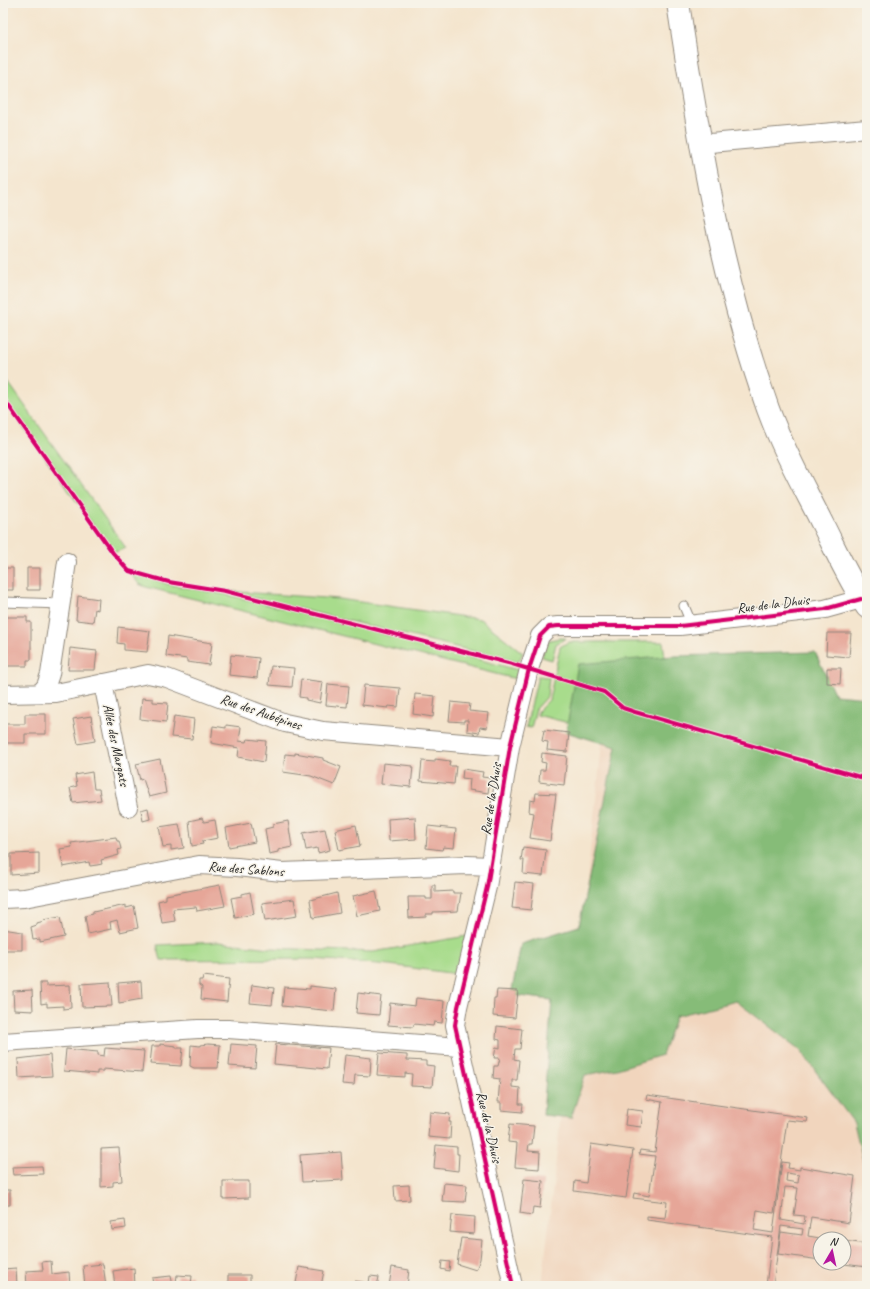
<svg xmlns="http://www.w3.org/2000/svg" width="870" height="1289" font-family="Caveat,sans-serif">
<style>
.built{fill:#f1d5bd;fill-rule:evenodd}
.green{fill:#a8dc8c;stroke:#6a845c}
.forest{fill:#86bc78;stroke:#587452}
.building{fill:#e6a698;fill-rule:evenodd}
.lines{fill:none;stroke-linecap:round;stroke-linejoin:round}
.service-casing{stroke:#90887c;stroke-width:11}
.minor-casing{stroke:#90887c;stroke-width:20}
.tertiary-casing{stroke:#90887c;stroke-width:24}
.service{stroke:#fff;stroke-width:9}
.minor{stroke:#fff;stroke-width:18}
.tertiary{stroke:#fff;stroke-width:22}
.cycleway-casing{stroke:#f7f3e8;stroke-width:6}
.cycleway{stroke:#d6006c;stroke-width:4}
.labels{text-anchor:middle;dominant-baseline:central;stroke-width:3;stroke-linejoin:round;paint-order:stroke}
.street-label{font-size:14px;fill:#2b2b2b;stroke:#f7f3e8}
</style>
<rect width="100%" height="100%" fill="#f7f3e8"/>
<filter id="ink" filterUnits="userSpaceOnUse"><feTurbulence type="fractalNoise" baseFrequency=".025" numOctaves="2"/><feDisplacementMap in="SourceGraphic" scale="8" xChannelSelector="R" yChannelSelector="G"/><feConvolveMatrix kernelMatrix="1 2 1 2 8 2 1 2 1" color-interpolation-filters="sRGB"/></filter>
<filter id="wash" filterUnits="userSpaceOnUse"><feTurbulence type="fractalNoise" baseFrequency=".012" numOctaves="4" result="noise"/><feDisplacementMap in="SourceGraphic" scale="16" xChannelSelector="R" yChannelSelector="G"/><feGaussianBlur stdDeviation="0.9" result="paint"/><feColorMatrix in="noise" values="0 0 0 0 0 0 0 0 0 0 0 0 0 0 0 0 0 1.4 0 .05"/><feComposite in="paint" operator="in"/></filter>
<g filter="url(#wash)">
<rect width="100%" height="100%" fill="#f4e5ce"/>
<path class="built" d="M606,709L867,785V1286H542ZM820,1239H844V1263H820Z"/>
<path class="green" d="M3,375L126,548L113,553L3,398Z
M129,571L168,584L228,595L324,618L518,670L516,679L146,587L139,584Z
M225,591L339,599L480,619L523,653L518,662Z
M559,638H566L556,644L552,660L542,657L546,641Z
M568,642H663L668,680L626,737L537,715L539,710L549,700L560,647Z
M538,676L549,677L547,697L536,709L531,728L526,727Z
M467,936L457,974L390,965L314,959L161,960L157,945L218,942L270,948L373,952Z"/>
<path class="forest" d="M815,652L835,695L867,698V1177L854,1123L800,1050L736,1001L676,1016L662,1055L617,1069L585,1075L571,1118L543,1115L552,1000L511,995L521,944L579,926L616,747L566,732L578,664L674,656Z"/>
<g id="blocks">
<path class="building" d="M3,568H13V590H3Z
M27,568H40V590H27Z
M78,596L99,599L98,610L95,609L93,622L76,620Z
M3,617H27V622H31V660H27V666H3Z
M118,627L150,631L147,652L124,650V644L117,643Z
M827,633H851L849,657L826,655Z
M168,636L212,643L209,665L187,662V659L166,656Z
M70,648L97,651L95,670H68Z
M231,655L259,658L257,678L229,675Z
M271,666L294,668L292,687L269,685Z
M827,668H841L840,684L827,683Z
M301,679L323,682L320,703L306,700V698L299,697Z
M328,684L349,686L347,707L326,705Z
M364,685L400,688L398,707L388,706V708L362,705Z
M415,694L435,696L433,717L413,714Z
M142,698L153,699V702L168,703L166,722L140,719Z
M451,702L470,704L469,711L489,713L487,728L480,727L479,733L467,731L468,720H464V722L449,721Z
M25,714H46V734H25V743H4V724H25Z
M91,716L95,741L78,744L73,719Z
M174,716L194,719L192,739L171,737Z
M226,725L241,727L239,741L246,742L247,739L266,741L264,762L238,757L239,748L211,743L213,726L226,728Z
M544,730L569,733L567,752L547,750L548,742L542,741Z
M295,753L323,758V760L341,767L334,785L311,776L283,772L285,754L295,755Z
M542,753L567,756L564,785L539,782L540,770H545L546,763L541,762Z
M160,759L166,793L149,797L143,779L140,780L136,764Z
M435,759L450,761L449,766H456L454,784L420,781L422,761L435,762Z
M383,763L413,766L411,787L381,784Z
M463,769L483,772L482,777L490,778L488,793L469,790L470,779L462,778Z
M92,772L94,789H99L101,800L73,803L70,788L77,786L75,775Z
M536,793L556,794L550,841L530,838L534,813L529,812L530,800L535,801Z
M148,808L150,819L143,821L141,810Z
M415,817L416,839L389,841L388,819Z
M202,818L204,822L215,820L218,838L202,841L203,844L192,846L189,821Z
M288,821L292,847L278,850V852L269,854L265,829L273,827V824Z
M251,823L255,842L229,847L226,828Z
M179,824L184,848L171,850V846L163,847L159,827Z
M356,825L360,846L339,850L335,830Z
M428,826L456,829L454,848L443,847L442,850L426,848Z
M325,829L330,850L318,853L317,848L306,850L303,833Z
M116,837L117,841H119L121,849L118,850L119,855L101,860L102,864L97,865L90,866L89,862L63,867L60,849L72,847L71,843Z
M523,847L546,850L543,876L523,874L524,860H521Z
M39,853V873L11,875V854Z
M515,882L534,884L531,910L512,908Z
M220,885L225,906L197,911L196,907L173,909L175,921L162,923L158,901L166,899V895Z
M432,885H435V892L453,891V893H461L458,911L433,912V914H426V917L409,918L408,897H426V899H432Z
M376,891L380,911L357,916L353,896Z
M250,892L254,914L235,918L231,898L242,896V894Z
M337,893L340,913L313,918L310,900Z
M294,899L297,916L265,921L262,903Z
M126,905V908L134,906L138,928L120,932L117,920L110,922L111,929L88,934L85,916L93,914V912Z
M60,917L64,937L40,942V939L33,940L31,927L37,925V923L44,921L43,920Z
M3,929L22,932V950H3Z
M203,976L229,979L227,1002L201,999L202,987L199,985V980H202Z
M141,981L142,999L119,1003L118,983Z
M110,982L112,1006L82,1007L81,984Z
M40,983H46V986L70,985L71,1008L63,1009V1006L47,1007V1003L41,1004Z
M252,985L274,988L272,1005L250,1003Z
M310,986L336,989L334,1011L282,1006L284,987L310,989Z
M32,990L33,1011L14,1010L13,991Z
M497,990L518,991L515,1018L493,1016L494,998H496Z
M358,993L381,996L379,1015L356,1013Z
M416,998L444,1001L442,1023L434,1022L433,1026L414,1024L413,1027L388,1025L390,1003L415,1006Z
M497,1026L522,1029L520,1049H515L514,1059L519,1060L517,1080H512V1087L520,1088L519,1104H523L522,1112L501,1110V1102H498L500,1079L493,1078L494,1066H498L500,1058H494L496,1047L500,1048V1040L496,1039Z
M160,1044L176,1046V1048H183L181,1066L150,1064L152,1046H160Z
M208,1044L220,1045L218,1068H194L190,1066L191,1045L200,1046V1045Z
M231,1044L257,1046L255,1068L229,1066Z
M276,1044L329,1048L327,1069L274,1064Z
M105,1048L144,1051L142,1072L103,1069V1071H97V1074L64,1071L66,1049L98,1052V1055L104,1056Z
M379,1053L407,1055V1060L426,1061V1065L434,1066L432,1087L411,1086L412,1074L405,1073V1077L377,1075Z
M50,1055L52,1076L19,1078L18,1059Z
M345,1055L371,1058L370,1076L355,1075L354,1085L342,1084Z
M647,1095L808,1118L807,1122L787,1120L774,1213L757,1210L754,1230L773,1233L782,1162L789,1163L788,1168L800,1170V1167L855,1176L849,1223L811,1217L808,1236L820,1238V1260L778,1254L781,1232L802,1235L803,1229L781,1226L773,1286H766L772,1237L647,1220V1216L665,1218L667,1202L633,1198L634,1193L649,1196L655,1156L639,1154L640,1150L655,1152L662,1102L646,1099ZM787,1173L799,1175L798,1183L786,1181ZM785,1187L798,1188L794,1215L805,1216L804,1224L781,1220Z
M627,1109L643,1111L641,1127L625,1125Z
M430,1112L450,1114L449,1122H451L450,1139L428,1137Z
M510,1124L534,1126L532,1144H529L528,1151L540,1152L539,1169L515,1167L517,1143L508,1142Z
M591,1144L633,1150L626,1198L574,1191L575,1181L586,1183Z
M436,1145L457,1147V1154H459L458,1171L434,1168Z
M119,1148L122,1181L113,1182V1186L101,1187V1149Z
M341,1152L343,1180L302,1182L300,1155Z
M42,1166L43,1174L13,1175L12,1167Z
M524,1179L543,1181L540,1208L533,1207L532,1215L520,1213Z
M223,1181H249V1198L223,1199Z
M444,1183L467,1185L465,1202L442,1201Z
M409,1185L410,1200L395,1201L394,1186Z
M3,1190H10V1205H3Z
M452,1215L475,1217L474,1234L450,1232Z
M125,1220L126,1228L112,1230L111,1222Z
M461,1238L482,1240L480,1259L476,1270L457,1264Z
M844,1241L867,1244V1267L844,1264Z
M51,1261L52,1274L69,1272L70,1286H27L26,1271L43,1270L42,1262Z
M442,1261L450,1262L449,1271L441,1269Z
M103,1264L106,1286H85L83,1266Z
M299,1267L324,1271L321,1286L296,1283Z
M392,1267L409,1270L407,1286H389Z
M16,1268L17,1286H3V1269Z
M134,1268L135,1286H115L113,1271Z
M177,1275L192,1276L191,1285L176,1283Z
M228,1275H250V1286H228Z
M171,1276L173,1286H153L152,1278Z
M370,1276L379,1277L377,1286H354L355,1281L369,1283Z
M630,1282L651,1285V1286L629,1285Z"/>
</g>
</g>
<g filter="url(#ink)">
<use href="#blocks" fill-opacity="0" stroke="#90887c" stroke-width="1"/>
<g class="lines">
<g class="service-casing">
<path id="service" d="M3,602L61,604
M684,606L692,625"/>
</g>
<g class="minor-casing">
<path id="minor" d="M699,144L867,129
M103,683L128,807
M40,693L46,686L50,674L67,562
M3,694L56,693L148,674L167,678L285,723L323,731L510,747
M3,899L24,898L199,865L237,867L282,872L467,865L491,866
M3,1042L198,1029H228L459,1047
M513,1286L455,1025L458,1007L487,887L510,747L529,669L540,636L549,627L558,626H680L825,609L861,599"/>
</g>
<g class="tertiary-casing">
<path id="tertiary" d="M678,3C699,141 721,277 768,409C783,450 804,487 823,525C837,553 850,582 867,607"/>
</g>
<use href="#service" class="service"/>
<use href="#minor" class="minor"/>
<use href="#tertiary" class="tertiary"/>
<g class="cycleway-casing">
<path id="cycleway" d="M3,398L113,553L129,571L169,582L225,591L512,664L604,692L623,708L635,712L867,779
M513,1286L455,1025L458,1007L487,887L510,747L529,669L540,636L549,627L558,626H680L825,609L861,599"/>
</g>
<use href="#cycleway" class="cycleway"/>
</g>
</g>
<g class="labels">
<g class="street-label">
<text transform="translate(773 604) rotate(-7)">Rue de la Dhuis</text>
<text transform="translate(261 712) rotate(19)">Rue des Aubépines</text>
<text transform="translate(116 745) rotate(78)">Allée des Margats</text>
<text transform="translate(491 799) rotate(-81)">Rue de la Dhuis</text>
<text transform="translate(246 869) rotate(4)">Rue des Sablons</text>
<text transform="translate(489 1127) rotate(77)">Rue de la Dhuis</text>
</g>
</g>
<rect width="870" height="1289" fill="none" stroke="#f7f3e8" stroke-width="16"/>
<g transform="translate(832 1251) rotate(9)"><circle r="19" fill="#f7f3e8" stroke="#a5a39c"/>
<path d="M0-3L7 15L0 10L-7 15Z" fill="#b5179e"/>
<text y="-6" font-size="11" font-weight="bold" text-anchor="middle" fill="#2b2b2b">N</text>
</g>
</svg>
